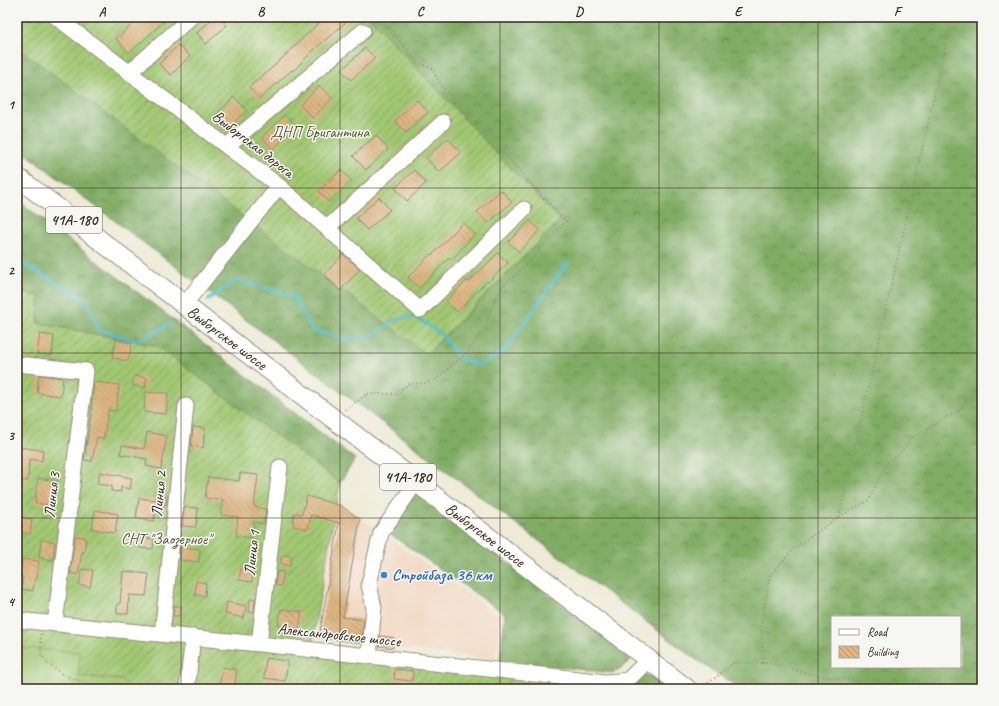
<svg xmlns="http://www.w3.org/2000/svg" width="999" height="706" font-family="Caveat,sans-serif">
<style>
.built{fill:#f2d5bd}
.forest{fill:url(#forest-crowns);stroke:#5e6b41;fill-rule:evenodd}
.garden{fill:url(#garden-furrows);stroke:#6e7848}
.pitch{fill:#a1c772;stroke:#6e7848}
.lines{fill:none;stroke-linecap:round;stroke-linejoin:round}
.stream{stroke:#4fbcc9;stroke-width:3}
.building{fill:url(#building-back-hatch)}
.minor-casing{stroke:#948a7a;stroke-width:17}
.major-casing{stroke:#948a7a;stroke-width:21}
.path{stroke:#948a7a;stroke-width:2;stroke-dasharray:1 3;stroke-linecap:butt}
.minor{stroke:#fff;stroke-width:15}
.major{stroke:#fff;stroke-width:19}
.grid{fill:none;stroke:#3b2a1e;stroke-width:1;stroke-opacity:0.55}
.shop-dot{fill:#3f7fe0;stroke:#f6f6f2;stroke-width:1.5}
.labels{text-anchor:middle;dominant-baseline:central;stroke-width:3;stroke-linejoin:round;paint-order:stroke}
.shield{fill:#f6f6f2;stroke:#73675e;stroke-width:1}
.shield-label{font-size:15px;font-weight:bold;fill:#3b2a1e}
.park-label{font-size:16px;fill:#5a5937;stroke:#f6f6f2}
.street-label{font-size:16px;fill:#3b2a1e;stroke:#f6f6f2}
.shop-label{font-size:16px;font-weight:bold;fill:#366cbe;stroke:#f6f6f2;text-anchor:start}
.neatline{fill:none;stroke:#3b2a1e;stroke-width:1.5}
.grid-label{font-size:13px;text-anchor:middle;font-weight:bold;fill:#3b2a1e}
</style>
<defs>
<pattern id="forest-crowns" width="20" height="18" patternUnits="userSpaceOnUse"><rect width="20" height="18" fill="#80ac64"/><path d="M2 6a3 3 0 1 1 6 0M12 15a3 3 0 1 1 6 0" fill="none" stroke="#6a8c52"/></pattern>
<pattern id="garden-furrows" width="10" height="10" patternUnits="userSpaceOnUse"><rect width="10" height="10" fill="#a1c772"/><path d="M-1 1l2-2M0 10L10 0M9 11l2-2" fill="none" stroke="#84a25d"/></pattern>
<pattern id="building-back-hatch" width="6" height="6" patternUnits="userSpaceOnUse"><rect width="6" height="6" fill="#ddb682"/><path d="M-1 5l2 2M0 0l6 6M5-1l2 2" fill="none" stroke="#b4946a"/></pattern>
</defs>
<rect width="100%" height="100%" fill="#f6f6f2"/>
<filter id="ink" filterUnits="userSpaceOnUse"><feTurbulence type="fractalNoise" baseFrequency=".025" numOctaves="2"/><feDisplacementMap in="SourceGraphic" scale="8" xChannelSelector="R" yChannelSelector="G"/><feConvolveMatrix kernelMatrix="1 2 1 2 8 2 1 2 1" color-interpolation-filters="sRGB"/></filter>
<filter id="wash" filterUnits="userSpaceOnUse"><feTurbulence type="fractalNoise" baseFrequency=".012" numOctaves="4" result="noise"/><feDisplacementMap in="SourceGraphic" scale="16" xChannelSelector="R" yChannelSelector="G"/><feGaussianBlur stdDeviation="0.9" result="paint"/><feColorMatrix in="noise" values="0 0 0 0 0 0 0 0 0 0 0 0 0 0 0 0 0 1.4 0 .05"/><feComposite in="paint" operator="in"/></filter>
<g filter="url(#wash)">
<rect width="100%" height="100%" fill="#eeead5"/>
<path class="built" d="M340,503L501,617L496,660L317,638Z"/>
<path class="forest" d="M369,17H982V689H740L698,661L17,147V47L43,67L559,221ZM832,617H960V667H832Z
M17,200L355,459L340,483L157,346L38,323L39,296L17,293Z
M415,492L632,658L627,664L613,673L500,660L505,614L388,533Z
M643,674L648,675L667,689H626L625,687L632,686Z"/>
<path class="garden" d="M17,17H369L560,221L427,354L17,47Z
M17,293L39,296L38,323L157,346L340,483L315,626L312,650L625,687L626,689H17Z"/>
<path class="pitch" d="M17,648L80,652L79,676L122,680L132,689H17Z"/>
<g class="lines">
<path class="stream" d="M17,260L86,300L100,330L136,341L171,324
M208,300L237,280L293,296L312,330L346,339L373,335L394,320L414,316L441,334L462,360L480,365L502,353L517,334L552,283L568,263"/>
</g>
<g id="blocks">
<path class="building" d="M140,17H169L129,53L116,39Z
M214,17H219L227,25L206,44L197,33Z
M325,17H352L317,47L293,71L292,70L259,99L249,87L274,66Z
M178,45L190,56L171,75L159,64Z
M365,48L375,58L351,80L341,70Z
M319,86L332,98L313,118L300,105Z
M234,97L247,110L225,131L212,118Z
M417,100L428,112L406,133L395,121Z
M285,115L297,126L273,149L262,137Z
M376,135L388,149L366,170L353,156Z
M448,138L461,153L439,172L426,158Z
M341,170L352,181L329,202L319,191Z
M414,170L426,183L407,201L395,188Z
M501,190L512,202L488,223L477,212Z
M379,197L390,210L367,230L356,218Z
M530,220L540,230L519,252L508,242Z
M463,223L475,234L452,259L450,257L420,288L408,277L431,254L432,255Z
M498,253L508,263L488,282L487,281L457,312L446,301L467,280L469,282Z
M343,254L360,269L340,291L324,275Z
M40,334L54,336L52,356L37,354Z
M116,340L132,343L128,361L112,358Z
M39,375L63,378L61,396L37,393Z
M134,376L147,378L145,388L132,385Z
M94,382L119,385L116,411L108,410L104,438L97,437L92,461L84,460L92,408H91Z
M145,392L168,393L166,414L144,412Z
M193,427L205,428L203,448L191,446Z
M147,432L167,436L161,469L146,466L147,459L120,454L122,445L144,449Z
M17,447L43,450L42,461L29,459L28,481L18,480L19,457H17Z
M100,472L132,478L130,489L121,487V492L111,491L112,486L97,484Z
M240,473L258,475L254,507L266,509L264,524L254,522L252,538L236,536L238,517L221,515L223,500L205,498L208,477L239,481Z
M38,478L58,481L54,506L35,503Z
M160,496H167L166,505H159Z
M307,496L341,506L360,519L343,617L364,620L361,643L319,637L339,523L311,515L308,529L293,526L294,513L302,514Z
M139,498L157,500L154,521L136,518Z
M184,507L198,508L196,527L182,526Z
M95,510L118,514L115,533L92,529Z
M17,517L32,519L30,534L17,532Z
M75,536L86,537L84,553L82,552L78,575L70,573Z
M141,538L154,539L153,549L140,548Z
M41,540L55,542L53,560L39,558Z
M181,547L200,549L199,562L180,560Z
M282,555L291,556L290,566L281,564Z
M22,559L39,561L37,578H35L33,591L21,589L23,577L20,576Z
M241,568L254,571L252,582L239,580Z
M82,569L93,570L90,587L79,585Z
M123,571L149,574L146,596L129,595L128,614H117V604H120Z
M277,571L284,572L281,586L275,585Z
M196,581L206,583L205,596L195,595Z
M250,599H255L254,612H249Z
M227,602L246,606L244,618L225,614Z
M174,606H181L180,616H173Z
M281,609L302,612L299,629L278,625Z
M380,636L394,638L393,648L379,646Z
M266,658L288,661L285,681L264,678Z
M223,667L237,670L234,689L219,687Z
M395,669L413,671L412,681L394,679Z"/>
</g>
</g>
<g filter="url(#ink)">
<use href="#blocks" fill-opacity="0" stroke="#948a7a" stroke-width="1"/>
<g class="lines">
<g class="minor-casing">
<path id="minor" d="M56,17L279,186L420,310L524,209
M130,72L191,17
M227,146L363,31
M327,228L443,122
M184,305L279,186
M17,364L86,371L55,624
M17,620L259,644L606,682L628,680L648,660
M162,634L186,406
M259,644L280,467
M369,656L374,608L369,584L381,533L416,482
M187,689L193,637"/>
</g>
<g class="major-casing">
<path id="major" d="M17,177L687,689"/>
</g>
<path class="path" d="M345,410L367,394H396L408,384L425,383L433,382L470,350L485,327L494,302L502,287L520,271L566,221C540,195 517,168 493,141C474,119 443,95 432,68L418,63L387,26L376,17
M839,517L952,17
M41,634V654L48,664L66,676L103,689
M763,663L761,626L770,575L796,547L839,517L869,500L887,463L901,452L910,439L958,411L982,384
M701,687L714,679L733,663H770L815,675L869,683H891L925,689"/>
<use href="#minor" class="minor"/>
<use href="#major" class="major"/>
</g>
</g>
<path class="grid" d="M181,17V689M340,17V689M500,17V689M659,17V689M818,17V689M17,188H982M17,353H982M17,518H982"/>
<circle class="shop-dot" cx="384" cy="575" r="4"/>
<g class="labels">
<g class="shield">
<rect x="46" y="207" width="56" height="26" rx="3"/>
<rect x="380" y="464" width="56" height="26" rx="3"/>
</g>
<g class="shield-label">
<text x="74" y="220">41А-180</text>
<text x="408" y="477">41А-180</text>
</g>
<g class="park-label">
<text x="320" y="132">ДНП Бригантина</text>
<text x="166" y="539">СНТ "Заозерное"</text>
</g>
<g class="street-label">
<text transform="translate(253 144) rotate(38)">Выборгская дорога</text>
<text transform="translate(227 338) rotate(37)">Выборгское шоссе</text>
<text transform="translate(159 494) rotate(-84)">Линия 2</text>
<text transform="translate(52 495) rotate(-83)">Линия 3</text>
<text transform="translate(485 535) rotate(37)">Выборгское шоссе</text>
<text transform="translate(252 553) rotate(-83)">Линия 1</text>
<text transform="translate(339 635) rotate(6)">Александровское шоссе</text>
</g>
<g class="shop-label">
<text x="392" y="575">Стройбаза 36 км</text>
</g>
</g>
<rect width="999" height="706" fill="none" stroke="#f6f6f2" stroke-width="44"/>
<rect x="831" y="616" width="130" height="52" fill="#f6f6f2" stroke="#aba49d"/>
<rect x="839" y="629" width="20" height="6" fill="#ffffff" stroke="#aba49d"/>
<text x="867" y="636" font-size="12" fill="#3b2a1e">Road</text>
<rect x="839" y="646" width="20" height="12" fill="url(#building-back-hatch)" stroke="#aba49d"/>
<text x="867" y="656" font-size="12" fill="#3b2a1e">Building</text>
<rect x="22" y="22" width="955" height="662" class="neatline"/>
<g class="grid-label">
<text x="102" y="16">A</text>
<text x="261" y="16">B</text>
<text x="420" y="16">C</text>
<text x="579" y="16">D</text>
<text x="738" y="16">E</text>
<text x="897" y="16">F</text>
<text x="11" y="109">1</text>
<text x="11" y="275">2</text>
<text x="11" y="440">3</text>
<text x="11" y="606">4</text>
</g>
</svg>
